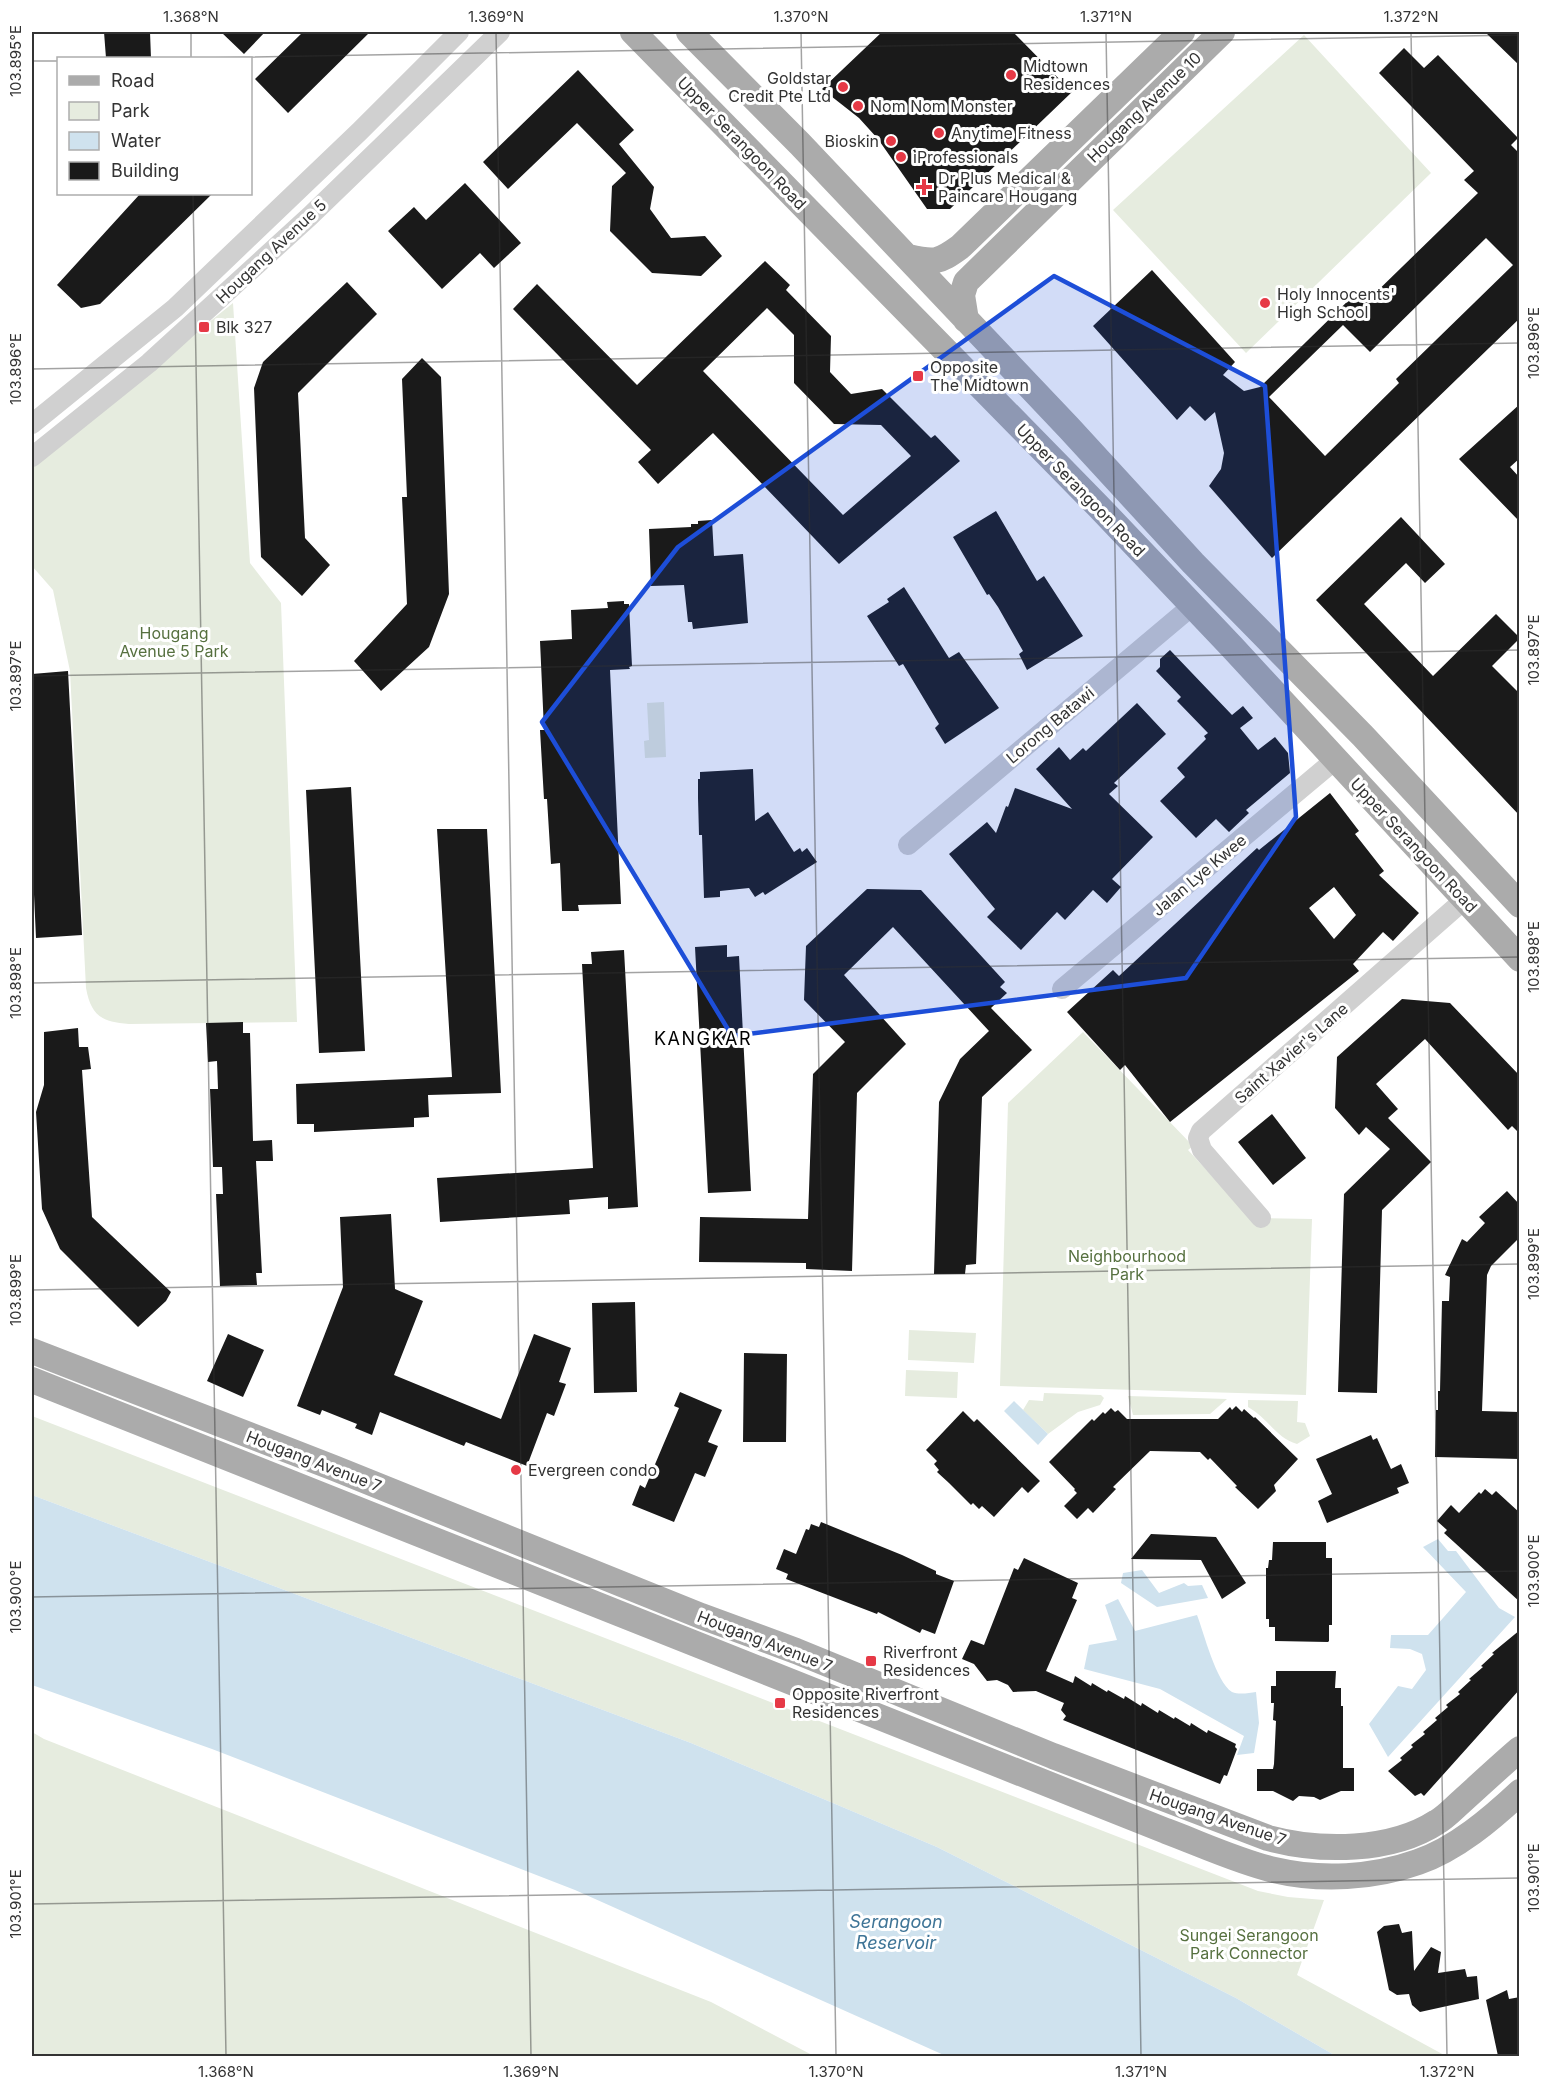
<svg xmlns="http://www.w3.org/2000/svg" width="1551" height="2088" font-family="Inter,sans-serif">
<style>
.green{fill:#e6ecdf}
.water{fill:#cfe2ee}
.building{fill:#1a1a1a;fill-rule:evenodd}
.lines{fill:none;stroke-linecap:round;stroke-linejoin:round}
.minor{stroke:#d0d0d0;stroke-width:20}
.major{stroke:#ababab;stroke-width:26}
.marked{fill:#1d4ed8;fill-opacity:0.2;stroke:#1d4ed8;stroke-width:4.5;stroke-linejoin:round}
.ticks{fill:none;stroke:#333;stroke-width:1.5;stroke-opacity:0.45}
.poi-dot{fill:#e63946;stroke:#fff;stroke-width:2}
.labels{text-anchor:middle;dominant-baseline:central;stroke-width:6;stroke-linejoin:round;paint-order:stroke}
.poi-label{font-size:16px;fill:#333;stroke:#fff;text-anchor:start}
.street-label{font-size:16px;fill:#333;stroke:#fff}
.park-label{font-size:16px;fill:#56703f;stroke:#fff}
.neighbourhood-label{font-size:18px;letter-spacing:1.5px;fill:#000;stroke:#fff}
.water-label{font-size:18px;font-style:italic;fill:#3f7597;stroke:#fff}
.neatline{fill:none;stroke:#333;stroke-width:2}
.ticks-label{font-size:15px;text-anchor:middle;fill:#333}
</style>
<rect width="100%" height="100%" fill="#fff"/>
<path class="green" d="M1304,35L1431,173L1246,353L1113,210Z
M233,303L250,563L281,603L297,1022L129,1024C101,1022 91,1015 86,988L70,671L53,590L32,566V464Z
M664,702L666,757L645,758L644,741L649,740L647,703Z
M1083,1032L1193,1146L1188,1150L1251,1218L1312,1219L1306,1395L1000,1386L1008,1103Z
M909,1330L976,1333L974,1363L908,1360Z
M906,1370L958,1372L957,1398L905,1396Z
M1044,1393L1101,1395L1104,1398L1100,1405L1078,1412L1048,1434L1023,1410L1029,1400L1043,1401Z
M1128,1396L1227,1399L1210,1414L1133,1415Z
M1248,1400L1298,1401L1297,1422L1305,1423L1310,1436L1297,1444C1276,1438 1268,1418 1248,1407Z
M32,1416L1258,1891L1288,1897L1324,1900L1297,1975L1446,2056H1336L1236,1998L937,1847L691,1743L32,1495Z
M32,1732L44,1739L711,2002L814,2056H32Z"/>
<path class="water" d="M1014,1401L1048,1434L1038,1445L1004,1411Z
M32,1495L691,1743L937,1847L1236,1998L1336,2056H946L575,1890L212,1749L32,1685Z
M1438,1539L1448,1551H1456L1499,1608L1515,1617L1388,1757L1369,1724L1398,1686L1412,1689L1426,1670L1422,1654L1410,1649L1390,1648L1391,1635H1428L1466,1592L1423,1547Z
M1142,1570L1159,1593L1184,1583L1188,1586L1202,1585L1208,1598L1157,1607L1121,1583L1123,1573Z
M1118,1599L1135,1631L1197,1615C1204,1633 1216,1682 1232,1692C1239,1695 1249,1693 1256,1692L1259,1723L1254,1753L1237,1755L1244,1736L1160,1689L1084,1669L1089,1645L1117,1640L1105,1605Z"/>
<path class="building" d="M104,32H150L151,58H106Z
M221,32H265L244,54Z
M303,32H370L288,113L255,79Z
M882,32H1013L1072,92L950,209H927L878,139L859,118L822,89Z
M1485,32H1520V66Z
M1404,48L1424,68L1438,55L1518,138L1511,145L1520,154V318L1272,558L1209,486L1221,469L1224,453L1215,412L1205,421L1190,406L1177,420L1093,326L1152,270L1235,362L1223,375L1244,391L1260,387L1355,294L1364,304L1478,193L1464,180L1474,171L1379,73ZM1486,238L1513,265L1396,379L1399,383L1325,456L1269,397L1343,325L1370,352Z
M578,70L634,130L619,144L654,187L650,209L671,238L705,236L722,256L701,276L652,273L610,231L612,186L626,173L577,123L508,189L483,162Z
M465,183L521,243L494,268L480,253L442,289L388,231L414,207L426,220Z
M140,194H212L100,304L81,308L57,285Z
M765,261L790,285L786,290L831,336L830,372L851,394L882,389L931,438L935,435L960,461L839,564L713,433L658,484L638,462L651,450L513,309L537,284L637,385ZM767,308L794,335V383L834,424L881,425L911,456L843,515L703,371Z
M347,282L377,314L298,393L305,538L330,565L302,596L261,557L254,388L263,362Z
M422,358L441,377L449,594L429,647L381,691L354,661L407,604L402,497H407L402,379Z
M1520,404V458L1510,467L1520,478V522L1459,459Z
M996,511L1037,581L1044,576L1083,636L1027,670L1019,654L1023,651L998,607L989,594L987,595L953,537Z
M1401,517L1445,564L1425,583L1406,563L1364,604L1433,676L1496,614L1520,638L1492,666L1520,694V816L1316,600Z
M712,520L714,556L743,554L748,623L693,629L692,622H688L684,585L651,586L649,529L691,527V524H698V521Z
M904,587L949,658L959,652L999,708L945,744L935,728L939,724L903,664L899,666L867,616L889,602L887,599Z
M624,601V604H629L632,666L629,667L630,669L610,670L621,904L578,905L579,911H562L560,863L551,864L547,799H544L540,730H544L540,641L572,639L571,610L608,608L607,602Z
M1170,650L1232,715L1243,706L1253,718L1240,728L1258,750L1275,737L1288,753L1290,773L1246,810L1249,813L1229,832L1216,819L1196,838L1160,801L1185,777L1177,768L1206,739L1204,736L1208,733L1177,701L1181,697L1156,671L1160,667V659Z
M68,671L82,935L36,938L32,851V674Z
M1137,703L1166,734L1114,783L1118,786L1109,794L1153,837L1112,879L1121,887L1107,903L1093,890L1065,920L1057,912L1021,950L987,917L995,909L949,854L987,822L996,833L1006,806L1008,807L1015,788L1072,809L1036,769L1059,747L1070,760L1083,748L1086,751Z
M753,769L755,821L768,812L794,852L800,848L802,852L807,848L817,862L765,895L763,892L755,897L749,888L720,891V897L704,898L702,835H699L698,798V779H700V772Z
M351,787L365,1051L319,1053L306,790Z
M1330,793L1359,831L1355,834L1384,871L1379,875L1419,913L1393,941L1383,932L1353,964L1359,971L1170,1122L1125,1065L1120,1070L1067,1012L1113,970L1119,976L1257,848L1259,850ZM1334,887L1356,915L1334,939L1309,908Z
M437,829H487L501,1093L428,1095L429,1117L414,1118V1127L314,1132V1124H297L296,1084L452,1077Z
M867,889L921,890L1005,982L1000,987L1007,993L991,1008L1032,1050L982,1097L976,1264L966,1265L965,1274H934L939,1102L960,1059L989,1031L893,927L844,975L906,1044L857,1093L852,1271L806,1269V1263L699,1262L700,1217L808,1219L813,1074L845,1042L804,1000L806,946Z
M727,945V957L739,956L751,1191L708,1193L695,947Z
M624,950L638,1207L608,1209V1197L569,1200L570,1214L440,1222L437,1178L593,1168L582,964H592L591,952Z
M1402,999L1450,1003L1520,1076V1134L1512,1126L1508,1130L1425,1039L1376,1084L1398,1109L1388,1118L1431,1162L1382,1210L1377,1393L1338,1392L1344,1194L1390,1149L1366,1127L1359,1135L1335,1108L1337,1057Z
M243,1022V1033H250L253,1141L272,1140L273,1161H256L262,1273H256L257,1285L220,1286L216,1194H223L222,1167H213L210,1089H218L217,1061L208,1062L206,1023Z
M78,1028L79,1047H88L91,1069L82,1070L92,1217L171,1292L166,1301L138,1327L60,1249L42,1209L36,1112L44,1085V1032Z
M1272,1114L1306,1158L1273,1185L1238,1142Z
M1507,1191L1520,1205V1237L1491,1266L1487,1275L1482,1411L1520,1412V1459L1435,1457L1436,1410H1438V1391H1440L1442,1301H1449L1450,1277L1445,1275L1462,1239L1467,1242L1485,1223L1479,1217Z
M391,1214L395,1289L423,1301L394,1375L501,1419L534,1334L571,1348L559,1382L566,1384L554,1416L547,1413L527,1466L466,1442L464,1446L380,1412L372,1435L355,1428L357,1424L322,1410L320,1415L297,1406L343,1287L340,1217Z
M635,1302L637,1392L594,1393L592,1303Z
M228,1334L264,1350L243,1397L207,1381Z
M744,1353L787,1354L786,1442H743Z
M680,1392L722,1410L708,1442L718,1446L705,1477L695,1473L674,1522L632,1505L640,1485L645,1488L664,1443L679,1408L674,1406Z
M1236,1406L1242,1412L1244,1409L1254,1418L1255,1417L1298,1459L1274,1485L1276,1491L1258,1509L1235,1487L1237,1486L1210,1458L1208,1460L1200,1452L1150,1451L1113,1487L1116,1489L1093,1513L1088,1508L1077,1519L1064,1506L1077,1493L1074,1490L1075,1489L1049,1462L1092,1419L1094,1421L1103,1412L1105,1414L1111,1408L1115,1412L1118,1410L1127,1419H1218L1230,1407L1232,1410Z
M963,1411L974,1422L977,1419L1040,1481L1028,1493L1022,1487L994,1517L982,1506L979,1509L973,1503L971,1505L949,1483L937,1472L939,1470L934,1464L937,1461L926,1450Z
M1371,1435L1373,1440L1377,1438L1391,1469L1401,1464L1409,1483L1397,1488L1399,1493L1327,1523L1318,1501L1332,1494L1316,1459Z
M1485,1489L1492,1495L1496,1491L1520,1513V1602L1444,1533L1447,1530L1437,1521L1451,1505L1459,1513L1479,1492L1481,1494Z
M821,1522L902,1555L936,1571V1574L954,1581L935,1634L922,1629L920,1633L878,1612L877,1614L786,1579L788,1574L776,1569L784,1549L796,1554L806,1529L809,1530L811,1524L819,1527Z
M1151,1534L1216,1537L1246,1583L1222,1599L1201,1560L1131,1559Z
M1273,1542H1326V1558H1332V1625H1329V1641L1328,1642L1275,1641V1627H1269V1619H1266V1568H1268L1269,1560H1272Z
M1024,1558L1078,1583L1072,1598L1077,1600L1046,1671L1073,1683L1075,1676L1091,1686L1092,1683L1107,1692L1108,1690L1124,1699L1125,1696L1141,1706L1142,1703L1158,1713L1159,1710L1174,1719L1175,1717L1190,1726L1191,1723L1207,1733L1208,1730L1236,1744L1235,1747L1237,1749L1227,1776L1224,1775L1220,1784L1063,1720L1066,1716L1061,1710L1064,1703L1036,1691L1013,1692L1008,1685L997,1680L987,1681L974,1664L962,1659L971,1640L984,1645L1014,1568L1018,1570Z
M1520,1630V1689L1424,1796L1421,1793L1415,1796L1388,1771L1402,1760L1400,1758L1413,1747L1411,1745L1425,1734L1423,1732L1437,1720L1435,1718L1448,1707L1446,1705L1460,1694L1458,1692L1471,1680L1469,1679L1483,1667L1481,1666L1494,1654L1492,1653Z
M1276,1671H1336L1335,1688H1341V1706H1343V1768H1354V1791H1341L1320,1800L1314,1797L1299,1796L1293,1801L1273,1791H1257V1769H1273L1274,1764L1276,1721L1273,1720L1274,1703H1271V1686H1276Z
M1399,1924L1402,1933L1412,1931L1414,1971L1431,1947L1441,1952L1438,1973L1465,1969L1467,1977L1477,1976L1479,1999L1420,2012L1412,2005L1409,1994L1397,1995L1389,1990L1377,1932L1384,1926Z
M1507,1990L1509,1999L1520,1997V2056H1498L1486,2000Z"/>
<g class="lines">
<path class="minor" d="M32,424L175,308L360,131L459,32
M32,457L149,363L310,216L500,32
M908,845L1192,606
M1062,989L1335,760
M1261,1218L1202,1150L1198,1138L1201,1131L1464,900"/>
<path class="major" d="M633,32L1098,506L1232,647L1520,959
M689,32L800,144L1069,428L1193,563L1363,736L1520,905
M908,257C934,263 938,263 960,247L1182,32
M966,320L962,295L966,282L1222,32
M32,1351L334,1468L701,1616L796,1651L1053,1756L1268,1838C1320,1852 1391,1852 1437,1822C1446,1817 1454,1808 1462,1801C1481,1784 1500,1766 1520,1749
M32,1380L1166,1831C1201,1844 1237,1861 1274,1870C1321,1881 1373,1878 1418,1862C1456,1849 1491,1819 1520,1792"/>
</g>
<path class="marked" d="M1054,276L1265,386L1296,817L1186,978L732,1036L542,722L678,547Z"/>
<path class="ticks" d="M191,32V58M496,32L531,2056M801,32L836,2056M1106,32L1141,2056M1411,32L1447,2056M201,58L1520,35M32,61H58M193,194L226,2056M32,369L1520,343M32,676L1520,650M32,983L1520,957M32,1290L1520,1264M32,1597L1520,1571M32,1904L1520,1878"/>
<g class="poi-dot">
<circle cx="1011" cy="75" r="6"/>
<circle cx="843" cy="87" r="6"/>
<circle cx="858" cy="106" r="6"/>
<circle cx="939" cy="133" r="6"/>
<circle cx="891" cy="141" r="6"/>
<circle cx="901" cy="157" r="6"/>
<path d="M921 178h6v6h6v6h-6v6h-6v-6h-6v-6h6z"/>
<circle cx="1265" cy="303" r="6"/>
<rect x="198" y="321" width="12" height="12" rx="3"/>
<rect x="912" y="370" width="12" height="12" rx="3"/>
<circle cx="516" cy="1470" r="6"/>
<rect x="865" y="1655" width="12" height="12" rx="3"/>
<rect x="774" y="1697" width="12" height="12" rx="3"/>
</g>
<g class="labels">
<g class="poi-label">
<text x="1023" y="66">Midtown<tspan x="1023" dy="18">Residences</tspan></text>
<text x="831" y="78" text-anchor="end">Goldstar<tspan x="831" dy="18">Credit Pte Ltd</tspan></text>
<text x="870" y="106">Nom Nom Monster</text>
<text x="951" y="133">Anytime Fitness</text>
<text x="879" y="141" text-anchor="end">Bioskin</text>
<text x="913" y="157">iProfessionals</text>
<text x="938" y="178">Dr Plus Medical &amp;<tspan x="938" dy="18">Paincare Hougang</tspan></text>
<text x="1277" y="294">Holy Innocents'<tspan x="1277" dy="18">High School</tspan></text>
<text x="216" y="327">Blk 327</text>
<text x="930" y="367">Opposite<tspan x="930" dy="18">The Midtown</tspan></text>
<text x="528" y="1470">Evergreen condo</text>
<text x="883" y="1652">Riverfront<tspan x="883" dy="18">Residences</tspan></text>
<text x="792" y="1694">Opposite Riverfront<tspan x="792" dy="18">Residences</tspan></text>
</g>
<g class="street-label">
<text transform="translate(1144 107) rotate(-44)">Hougang Avenue 10</text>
<text transform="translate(742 143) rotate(46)">Upper Serangoon Road</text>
<text transform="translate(271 251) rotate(-43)">Hougang Avenue 5</text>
<text transform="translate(1081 490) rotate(46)">Upper Serangoon Road</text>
<text transform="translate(1050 725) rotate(-40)">Lorong Batawi</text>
<text transform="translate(1414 845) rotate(47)">Upper Serangoon Road</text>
<text transform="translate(1199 875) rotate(-40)">Jalan Lye Kwee</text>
<text transform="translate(1291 1053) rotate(-41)">Saint Xavier's Lane</text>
<text transform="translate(314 1461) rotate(21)">Hougang Avenue 7</text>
<text transform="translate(765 1641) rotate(21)">Hougang Avenue 7</text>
<text transform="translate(1218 1817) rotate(19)">Hougang Avenue 7</text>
</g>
<g class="park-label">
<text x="174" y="633">Hougang<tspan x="174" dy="18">Avenue 5 Park</tspan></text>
<text x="1127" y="1256">Neighbourhood<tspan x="1127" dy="18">Park</tspan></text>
<text x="1249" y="1935">Sungei Serangoon<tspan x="1249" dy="18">Park Connector</tspan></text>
</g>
<g class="neighbourhood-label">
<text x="703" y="1038">KANGKAR</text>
</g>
<g class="water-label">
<text x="896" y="1921">Serangoon<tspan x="896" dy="21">Reservoir</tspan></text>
</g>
</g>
<rect width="1551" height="2088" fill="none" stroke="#ffffff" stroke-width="66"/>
<rect x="57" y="57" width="195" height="138" fill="#ffffff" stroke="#adadad" stroke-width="1.5"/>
<rect x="69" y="76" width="30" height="9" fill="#ababab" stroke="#adadad" stroke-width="1.5"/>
<text x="111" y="87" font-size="18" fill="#333333">Road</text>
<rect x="69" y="102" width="30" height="18" fill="#e6ecdf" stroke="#adadad" stroke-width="1.5"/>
<text x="111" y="117" font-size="18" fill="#333333">Park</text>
<rect x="69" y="132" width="30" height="18" fill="#cfe2ee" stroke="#adadad" stroke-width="1.5"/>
<text x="111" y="147" font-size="18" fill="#333333">Water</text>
<rect x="69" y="162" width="30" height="18" fill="#1a1a1a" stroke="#adadad" stroke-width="1.5"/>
<text x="111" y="177" font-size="18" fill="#333333">Building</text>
<rect x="33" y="33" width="1485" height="2022" class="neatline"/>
<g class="ticks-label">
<text x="191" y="22">1.368°N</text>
<text x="496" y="22">1.369°N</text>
<text x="801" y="22">1.370°N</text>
<text x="1106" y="22">1.371°N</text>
<text x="1411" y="22">1.372°N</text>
<text transform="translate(16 61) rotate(-90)" y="5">103.895°E</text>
<text transform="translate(1534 343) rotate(-90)" y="5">103.896°E</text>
<text transform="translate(16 369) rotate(-90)" y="5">103.896°E</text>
<text transform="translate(1534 650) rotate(-90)" y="5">103.897°E</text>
<text transform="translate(16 676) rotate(-90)" y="5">103.897°E</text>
<text transform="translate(1534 957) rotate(-90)" y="5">103.898°E</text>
<text transform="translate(16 983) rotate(-90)" y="5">103.898°E</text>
<text transform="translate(1534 1264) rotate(-90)" y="5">103.899°E</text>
<text transform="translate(16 1290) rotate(-90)" y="5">103.899°E</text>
<text transform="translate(1534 1571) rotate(-90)" y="5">103.900°E</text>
<text transform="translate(16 1597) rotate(-90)" y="5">103.900°E</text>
<text transform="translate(1534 1878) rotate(-90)" y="5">103.901°E</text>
<text transform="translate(16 1904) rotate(-90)" y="5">103.901°E</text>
<text x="226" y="2077">1.368°N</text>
<text x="531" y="2077">1.369°N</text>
<text x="836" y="2077">1.370°N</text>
<text x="1141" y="2077">1.371°N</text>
<text x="1447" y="2077">1.372°N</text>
</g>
</svg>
